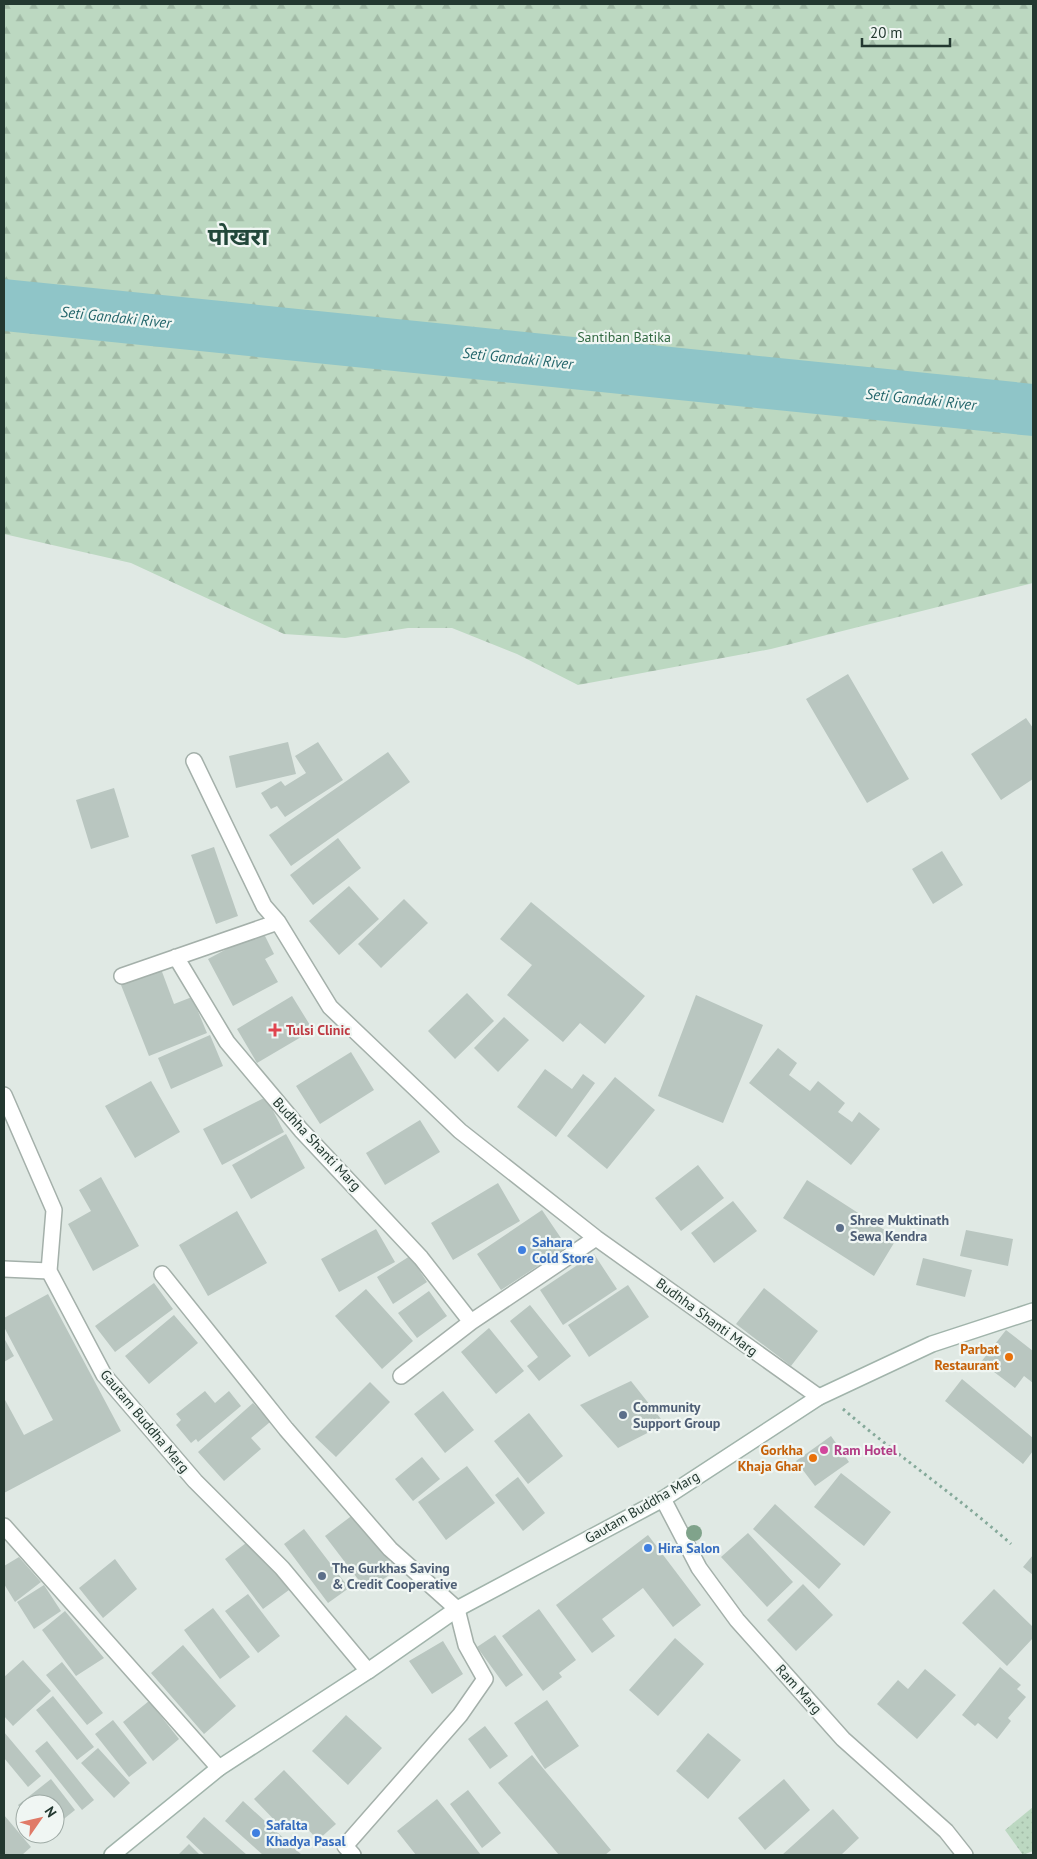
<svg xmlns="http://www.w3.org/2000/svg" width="1037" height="1859" font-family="'PT Sans','Noto Sans Devanagari',sans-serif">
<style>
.grass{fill:url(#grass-dots)}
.forest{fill:url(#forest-firs)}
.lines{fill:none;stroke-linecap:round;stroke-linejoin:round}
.river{stroke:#8fc5c8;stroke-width:52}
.building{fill:#b9c6c0}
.service-casing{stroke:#a4b0aa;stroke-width:18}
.minor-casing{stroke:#a4b0aa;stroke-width:18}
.secondary-casing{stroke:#a1b4ab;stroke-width:18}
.path{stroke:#85a99a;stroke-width:3;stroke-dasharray:2.5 4;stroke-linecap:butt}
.service{stroke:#fff;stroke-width:15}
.minor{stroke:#fff;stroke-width:15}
.secondary{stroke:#fff;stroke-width:15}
.tree{fill:#80a38b}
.health-dot{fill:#e0444e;stroke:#f0f6f3;stroke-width:2}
.service-dot{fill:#5c6f8a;stroke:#f0f6f3;stroke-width:2}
.shop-dot{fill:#3f7fe0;stroke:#f0f6f3;stroke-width:2}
.food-dot{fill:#e8710a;stroke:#f0f6f3;stroke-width:2}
.hotel-dot{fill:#d1479c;stroke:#f0f6f3;stroke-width:2}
.labels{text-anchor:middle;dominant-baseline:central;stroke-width:4.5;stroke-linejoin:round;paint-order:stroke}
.park-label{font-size:14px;fill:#326942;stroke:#f0f6f3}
.health-label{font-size:14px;font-weight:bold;fill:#be3a42;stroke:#f0f6f3;text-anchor:start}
.street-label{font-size:14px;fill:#233830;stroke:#f0f6f3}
.service-label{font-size:14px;font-weight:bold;fill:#4e5e75;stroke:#f0f6f3;text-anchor:start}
.shop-label{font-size:14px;font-weight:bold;fill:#366cbe;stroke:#f0f6f3;text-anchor:start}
.food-label{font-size:14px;font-weight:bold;fill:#c56008;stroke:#f0f6f3;text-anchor:end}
.hotel-label{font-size:14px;font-weight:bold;fill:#b23c85;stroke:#f0f6f3;text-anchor:start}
.water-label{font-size:15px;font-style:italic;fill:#25676c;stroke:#f0f6f3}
.town-label{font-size:24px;font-weight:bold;fill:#22473a;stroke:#f0f6f3}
</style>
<defs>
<pattern id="grass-dots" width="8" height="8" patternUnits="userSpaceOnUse" patternTransform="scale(1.25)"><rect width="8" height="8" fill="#bcd8c1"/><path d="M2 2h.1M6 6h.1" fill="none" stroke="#a1baa6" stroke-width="1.8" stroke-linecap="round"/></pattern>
<pattern id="forest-firs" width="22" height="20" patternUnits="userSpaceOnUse" patternTransform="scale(1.25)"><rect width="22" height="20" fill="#bcd8c1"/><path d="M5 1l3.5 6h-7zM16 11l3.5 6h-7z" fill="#a1baa6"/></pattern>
</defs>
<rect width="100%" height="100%" fill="#e0e9e4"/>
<path class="grass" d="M1033,1807V1851L1023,1855L1005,1830Z"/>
<path class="forest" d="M4,4H1033V583L771,649L578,685L517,654L452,628H408L345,638L284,634L131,563L4,534Z"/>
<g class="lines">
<path class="river" d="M4,305L1033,410"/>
</g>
<path class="building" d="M848,674L909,779L867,803L806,699Z
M1026,718L1033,728V779L1001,800L971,754Z
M288,742L296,774L236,788L229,756Z
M318,742L343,780L285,817L277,806L271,809L261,793L281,781L285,786L306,773L295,756Z
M388,752L410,782L291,866L269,835Z
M114,788L129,837L91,849L76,800Z
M338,838L361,868L313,905L290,875Z
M214,847L238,916L216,924L191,855Z
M942,851L963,885L933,904L912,869Z
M349,886L379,919L339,955L309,921Z
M404,899L428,923L381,968L358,944Z
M531,902L645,996L605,1044L580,1023L563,1042L507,995L532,965L500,939Z
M262,930L274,954L265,959L278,982L233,1006L208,959Z
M161,969L174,1004L192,997L207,1033L149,1056L121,985Z
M467,993L494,1021L455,1059L428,1031Z
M696,995L763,1025L723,1123L658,1096Z
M292,996L313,1030L257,1063L237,1029Z
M504,1017L529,1040L498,1072L474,1048Z
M210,1035L223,1066L171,1089L158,1058Z
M778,1048L797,1063L789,1075L810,1091L818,1081L845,1103L838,1112L852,1122L859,1112L880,1129L851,1165L749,1083Z
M351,1052L374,1090L320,1124L296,1086Z
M545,1069L572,1089L583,1074L595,1083L556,1137L517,1107Z
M615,1077L655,1110L607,1169L567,1136Z
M151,1081L180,1132L135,1158L105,1106Z
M266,1097L284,1132L222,1165L203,1129Z
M420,1120L440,1152L385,1185L366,1153Z
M286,1134L305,1168L251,1199L232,1165Z
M698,1165L724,1198L681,1231L655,1198Z
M101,1177L139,1246L93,1271L68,1224L91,1211L79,1190Z
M807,1180L897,1238L874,1276L783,1218Z
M498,1183L520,1221L453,1260L431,1223Z
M733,1201L757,1231L714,1263L691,1233Z
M542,1210L567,1247L501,1290L477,1254Z
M237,1211L267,1263L208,1296L179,1245Z
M376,1229L395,1262L339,1292L321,1259Z
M966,1230L1013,1239L1008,1266L960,1256Z
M594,1254L617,1289L563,1325L540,1290Z
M410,1256L427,1282L393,1304L377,1277Z
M923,1258L972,1270L965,1297L916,1285Z
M154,1283L173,1309L115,1352L95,1326Z
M628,1285L649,1317L589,1357L568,1325Z
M764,1288L818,1331L791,1366L736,1324Z
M366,1289L413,1341L382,1369L335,1316Z
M429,1291L447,1316L417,1338L398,1313Z
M48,1294L121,1431L4,1493V1398L24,1435L53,1420L4,1327V1318Z
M530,1305L571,1356L539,1381L527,1366L538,1357L510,1321Z
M174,1315L198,1343L149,1384L125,1356Z
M489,1328L524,1371L496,1394L461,1352Z
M1006,1330L1033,1351V1383L1024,1376L1015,1388L981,1362Z
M4,1338L14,1356L4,1362Z
M962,1379L1033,1438V1451L1023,1464L945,1401Z
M631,1381L665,1424L618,1448L580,1405Z
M370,1382L390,1402L336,1457L315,1437Z
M205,1391L215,1403L229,1391L241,1406L198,1442L196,1439L191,1443L176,1425L181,1420L176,1414Z
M443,1391L474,1430L445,1453L414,1414Z
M253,1403L270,1422L251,1438L261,1449L224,1481L198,1452Z
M529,1413L563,1456L528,1484L494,1441Z
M831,1436L849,1462L815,1486L796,1461Z
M422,1457L440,1479L413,1501L395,1479Z
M467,1466L495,1503L446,1540L418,1502Z
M841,1473L891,1512L864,1546L814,1507Z
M518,1477L545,1513L523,1531L495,1495Z
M775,1504L841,1564L819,1589L753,1529Z
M354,1514L396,1570L367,1591L325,1536Z
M304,1529L349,1588L328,1603L284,1544Z
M748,1533L793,1582L767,1607L721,1557Z
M648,1535L701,1605L673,1627L643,1588L602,1619L615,1636L592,1653L556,1605Z
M250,1540L289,1590L263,1609L225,1559Z
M1033,1555V1575L1023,1567Z
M19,1557L41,1582L15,1602L4,1584V1566Z
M115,1559L137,1589L103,1618L79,1588Z
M803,1584L833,1615L796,1651L767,1620Z
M44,1585L61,1611L34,1629L17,1602Z
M994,1589L1033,1627V1638L1007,1666L962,1623Z
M248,1594L280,1636L258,1653L225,1611Z
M213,1608L250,1657L220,1679L184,1630Z
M539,1609L576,1660L559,1673L562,1677L543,1691L502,1636Z
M65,1611L104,1658L76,1676L42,1630Z
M495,1635L523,1675L506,1687L477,1647Z
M675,1638L704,1664L658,1716L629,1690Z
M443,1641L463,1674L432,1694L409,1661Z
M183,1645L236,1706L204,1734L151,1673Z
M23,1660L51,1691L13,1726L4,1716V1677Z
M62,1662L103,1713L87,1725L46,1675Z
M1000,1667L1021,1685L1017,1689L1026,1697L1008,1718L1011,1721L997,1739L978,1723L975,1726L962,1715Z
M925,1669L956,1695L917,1739L877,1704L898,1680L908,1689Z
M53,1696L94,1747L77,1760L36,1710Z
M547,1700L579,1746L545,1769L514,1723Z
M149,1701L179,1739L153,1761L123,1722Z
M346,1715L382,1748L348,1785L312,1751Z
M113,1720L147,1763L129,1777L95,1734Z
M485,1726L508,1756L490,1769L468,1739Z
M4,1732L41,1776L28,1787L4,1758Z
M708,1733L741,1760L708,1799L676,1771Z
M47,1741L94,1800L82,1810L35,1751Z
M98,1748L130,1783L114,1798L81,1763Z
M532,1755L611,1850L605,1855H559L498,1783Z
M284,1770L336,1824L318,1840L299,1820L286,1832L254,1799Z
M51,1779L75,1810L55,1826V1804H25V1815L18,1805Z
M784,1779L810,1810L765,1850L738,1818Z
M468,1790L501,1833L482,1848L450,1804Z
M437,1799L481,1855H416L397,1831Z
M243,1801L302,1855H263L225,1821Z
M833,1809L859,1838L841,1855H782Z
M4,1815L31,1847L22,1855H4Z
M204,1817L247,1855H205L186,1837Z
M189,1844L200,1855H178Z"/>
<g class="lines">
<g class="service-casing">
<path id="service" d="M4,1269L49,1271"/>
</g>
<g class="minor-casing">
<path id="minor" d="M194,761L264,906L278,922L330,1007L460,1131L596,1238L819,1397
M176,957L227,1042L301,1130L421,1258L471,1322
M122,976L278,922
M4,1095L54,1210L49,1271L104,1375L195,1481L282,1568L368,1671
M162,1274L286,1429L390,1549L457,1609L466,1645L485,1679L460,1715L345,1846L353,1855
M401,1376L471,1322L596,1238
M663,1499L699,1568L737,1620L843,1739L946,1831L965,1855
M4,1526L219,1768"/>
</g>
<g class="secondary-casing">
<path id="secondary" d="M112,1855L219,1768L368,1671L457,1609L663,1499L819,1397L932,1344L1033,1311"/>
</g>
<path class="path" d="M843,1409C898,1456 957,1496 1011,1544"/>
<use href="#service" class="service"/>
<use href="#minor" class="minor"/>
<use href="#secondary" class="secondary"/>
</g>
<circle class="tree" cx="694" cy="1533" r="8"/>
<path class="health-dot" d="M272.5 1022.5h5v5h5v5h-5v5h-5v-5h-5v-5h5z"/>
<g class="service-dot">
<circle cx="840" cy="1228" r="5"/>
<circle cx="623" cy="1415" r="5"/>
<circle cx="322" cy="1576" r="5"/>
</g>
<g class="shop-dot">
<circle cx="522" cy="1250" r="5"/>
<circle cx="648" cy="1548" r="5"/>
<circle cx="256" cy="1833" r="5"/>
</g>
<g class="food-dot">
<circle cx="1009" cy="1357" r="5"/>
<circle cx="813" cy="1458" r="5"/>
</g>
<circle class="hotel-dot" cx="824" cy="1450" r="5"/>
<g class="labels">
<g class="park-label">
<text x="624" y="337">Santiban Batika</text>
</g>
<g class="health-label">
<text x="286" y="1030">Tulsi Clinic</text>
</g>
<g class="street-label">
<text transform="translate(317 1144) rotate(47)">Budhha Shanti Marg</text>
<text transform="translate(707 1317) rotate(36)">Budhha Shanti Marg</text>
<text transform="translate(145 1421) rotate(50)">Gautam Buddha Marg</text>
<text transform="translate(642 1507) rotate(-30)">Gautam Buddha Marg</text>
<text transform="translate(799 1689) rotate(48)">Ram Marg</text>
</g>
<g class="service-label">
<text x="850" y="1220">Shree Muktinath<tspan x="850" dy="16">Sewa Kendra</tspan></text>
<text x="633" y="1407">Community<tspan x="633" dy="16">Support Group</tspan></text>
<text x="332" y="1568">The Gurkhas Saving<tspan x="332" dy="16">&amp; Credit Cooperative</tspan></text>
</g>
<g class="shop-label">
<text x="532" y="1242">Sahara<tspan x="532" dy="16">Cold Store</tspan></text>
<text x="658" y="1548">Hira Salon</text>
<text x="266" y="1825">Safalta<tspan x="266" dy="16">Khadya Pasal</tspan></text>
</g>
<g class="food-label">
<text x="999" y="1349">Parbat<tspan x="999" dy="16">Restaurant</tspan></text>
<text x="803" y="1450">Gorkha<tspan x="803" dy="16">Khaja Ghar</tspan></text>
</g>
<g class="hotel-label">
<text x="834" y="1450">Ram Hotel</text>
</g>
<g class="water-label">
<text transform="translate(116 317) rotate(6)">Seti Gandaki River</text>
<text transform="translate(518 358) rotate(6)">Seti Gandaki River</text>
<text transform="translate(921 399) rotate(6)">Seti Gandaki River</text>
</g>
<g class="town-label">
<text x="238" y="236">पोखरा</text>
</g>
</g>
<rect width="1037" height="1859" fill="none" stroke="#233830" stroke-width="10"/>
<g transform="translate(40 1819) rotate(56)"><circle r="24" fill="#f0f6f3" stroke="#9eaaa5"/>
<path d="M0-4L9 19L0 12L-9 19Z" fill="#e07a67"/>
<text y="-8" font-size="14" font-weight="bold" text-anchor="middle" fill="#233830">N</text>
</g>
<path d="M862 38v8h88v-8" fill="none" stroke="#233830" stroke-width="2.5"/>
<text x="870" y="38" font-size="15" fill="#233830" stroke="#f0f6f3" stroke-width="4" paint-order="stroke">20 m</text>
</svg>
